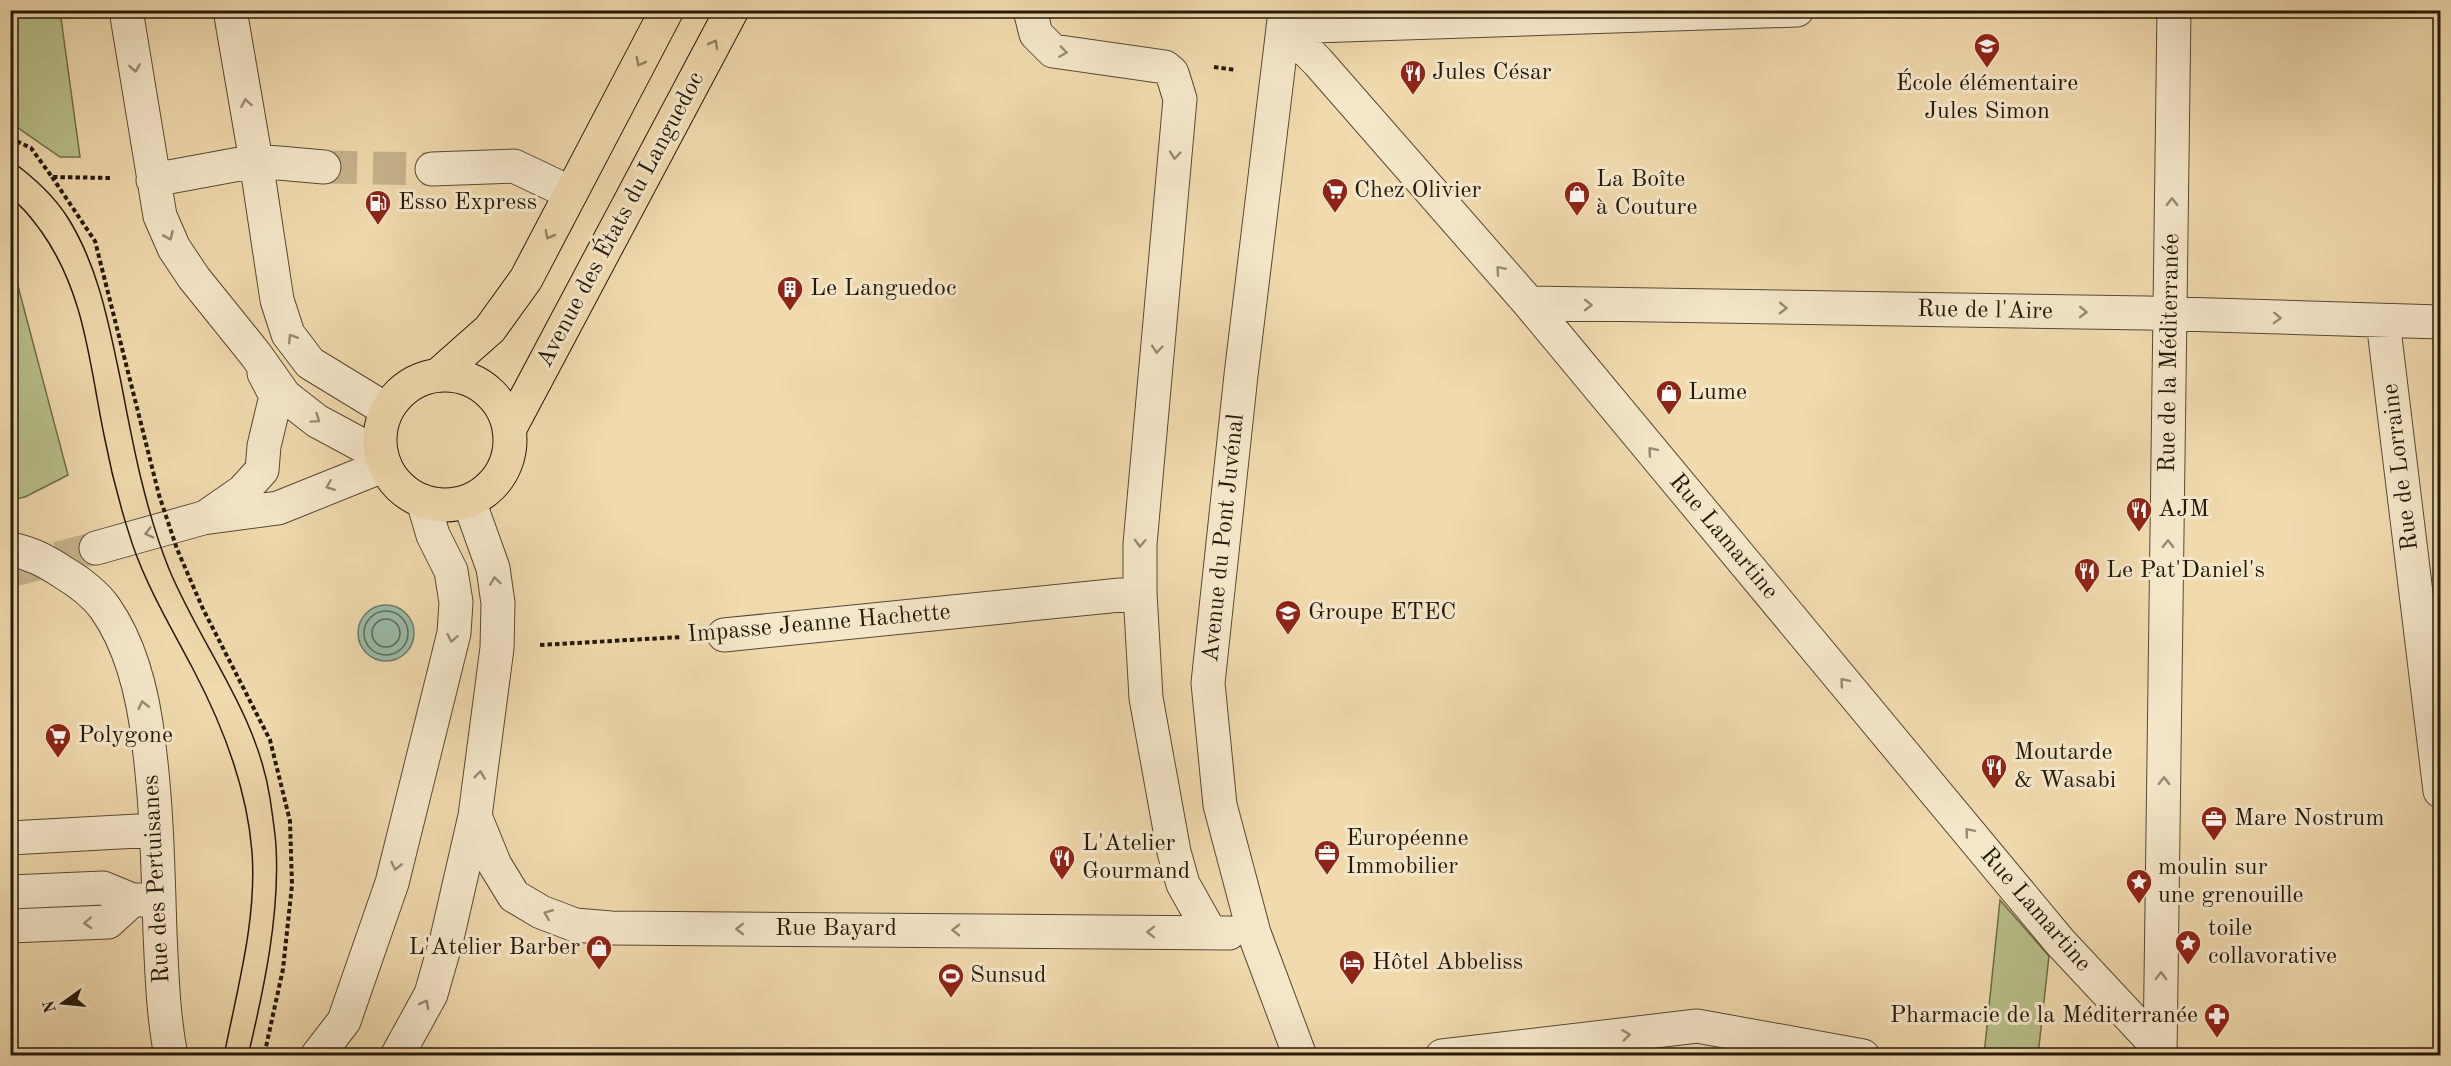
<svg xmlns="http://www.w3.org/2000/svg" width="2451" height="1066" font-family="'Old Standard TT',serif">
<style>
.green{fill:#b8c08b;stroke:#6e6c4a;stroke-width:1.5}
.water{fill:#9abbaa;stroke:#6b7a6a;stroke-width:1.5}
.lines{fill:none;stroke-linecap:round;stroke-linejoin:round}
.shore{stroke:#5f6a5a;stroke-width:1.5}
.minor-tunnel{stroke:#c7b38d;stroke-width:33;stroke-dasharray:33 16;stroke-linecap:butt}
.minor-casing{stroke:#574933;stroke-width:35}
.major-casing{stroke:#24190a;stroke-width:35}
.path{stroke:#24190a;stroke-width:4;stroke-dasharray:4.5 3;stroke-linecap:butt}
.minor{stroke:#f5e7ca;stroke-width:33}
.major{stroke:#f0daae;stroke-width:33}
.tram{stroke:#24190a;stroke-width:1.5}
.path-bridge{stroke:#24190a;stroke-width:4;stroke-dasharray:4.5 3;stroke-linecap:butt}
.oneway{stroke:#948364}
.oneway2{stroke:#978a74}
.labels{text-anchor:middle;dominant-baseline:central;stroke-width:6;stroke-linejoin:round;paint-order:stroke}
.poi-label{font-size:24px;fill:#24190a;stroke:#f5e7ca;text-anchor:start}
.street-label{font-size:24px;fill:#24190a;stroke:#f5e7ca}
</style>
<rect width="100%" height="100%" fill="#f0daae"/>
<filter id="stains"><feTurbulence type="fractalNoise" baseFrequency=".00333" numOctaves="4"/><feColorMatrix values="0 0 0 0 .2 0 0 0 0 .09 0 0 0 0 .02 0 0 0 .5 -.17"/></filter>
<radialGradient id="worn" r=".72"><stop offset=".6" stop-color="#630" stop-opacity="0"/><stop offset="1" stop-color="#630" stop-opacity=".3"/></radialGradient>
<path class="green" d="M10,11H60L80,157H60L11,123Z
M11,277L18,286L68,475L25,497L11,500Z
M2000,900L2049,956L2038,1055H1984Z"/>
<path class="water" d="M358 633a28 28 0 1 1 56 0a28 28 0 1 1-56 0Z"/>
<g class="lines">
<path class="shore" d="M364 633a22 22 0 1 1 44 0a22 22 0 1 1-44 0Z
M372 633a14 14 0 1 1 28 0a14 14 0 1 1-28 0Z"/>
<path class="minor-tunnel" d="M324,167L432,169
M10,571L96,548"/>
<g class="minor-casing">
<path id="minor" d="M126,10L160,216L174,248L194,278L256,355L285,396L317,421L382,456
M230,10L256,161L277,300L288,334L310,363L387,410
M1030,10L1036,34L1053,51L1165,67L1172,73L1180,99L1140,544V593L1146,698L1174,852L1183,884L1210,932
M1285,12L1241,375L1208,683L1220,805L1254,933L1300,1056
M1283,27L1318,62L1529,303L2060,942L2160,1049
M1283,27L1797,10
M432,169L514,166L571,193
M153,180L256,161L324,167
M1529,303L2147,313L2440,322
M2383,321L2440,791
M207,516L243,491L262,470L264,446L276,396L264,373
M96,548L203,518L278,508L385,465
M10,549C31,553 46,561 64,573C79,582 95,594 105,608C133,648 144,699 149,746C157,808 158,871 160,933C162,975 163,1015 171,1056
M724,635L1140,593
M475,816L495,865L514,896L541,912L575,925L611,928L1229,933
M10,838L156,830
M10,892L103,888L132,900
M10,926L108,922L132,900H159
M317,1056L344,1021L392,883L454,633L456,602L451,571L433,535L423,501
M397,1056L431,994L447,938L475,816L497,648L498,603L493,568L469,501
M1442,1056L1697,1026L1863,1056
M2160,1056L2174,10"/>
</g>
<g class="major-casing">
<path id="major" d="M438,375L490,329L526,279L667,10
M380 440a65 65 0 1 1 130 0a65 65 0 1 1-130 0Z
M509,430L732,10"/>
</g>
<path class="path" d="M1214,67L1236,70
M10,138L31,148L52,177L111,178
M540,645L682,637"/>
<use href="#minor" class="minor"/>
<use href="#major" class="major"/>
<path class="tram" d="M10,160C32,176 53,194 68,218C99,268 109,325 121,382C133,445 145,509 169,569C201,646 257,713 270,798C272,813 275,830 276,846C280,914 264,989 248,1056
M10,197C23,207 31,218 41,231C85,293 89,362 104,435C111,472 121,510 133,546C148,589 172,629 193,669C223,726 247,787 252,852C257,920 237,989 224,1056"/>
<path class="path-bridge" d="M52,177L95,241L159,495L177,549L203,609L270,740L290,821L292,885L283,969L264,1056"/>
</g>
<defs><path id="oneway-chevron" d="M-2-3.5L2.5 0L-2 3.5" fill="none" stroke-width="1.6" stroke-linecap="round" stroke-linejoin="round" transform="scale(1.5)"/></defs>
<g class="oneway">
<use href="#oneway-chevron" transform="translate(714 44) rotate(-62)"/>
<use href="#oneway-chevron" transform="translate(640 62) rotate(118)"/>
<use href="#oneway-chevron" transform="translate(549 235) rotate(118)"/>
</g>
<g class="oneway2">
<use href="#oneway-chevron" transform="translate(1063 52) rotate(8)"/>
<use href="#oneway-chevron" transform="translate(135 68) rotate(81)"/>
<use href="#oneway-chevron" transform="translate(246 103) rotate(-100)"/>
<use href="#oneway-chevron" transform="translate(1175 155) rotate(95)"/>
<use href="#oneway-chevron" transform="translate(2172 202) rotate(-90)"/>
<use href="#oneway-chevron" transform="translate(169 236) rotate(66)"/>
<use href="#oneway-chevron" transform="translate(1500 270) rotate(-131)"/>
<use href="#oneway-chevron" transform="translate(1588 305) rotate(1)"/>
<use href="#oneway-chevron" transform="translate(1783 308) rotate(1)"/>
<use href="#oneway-chevron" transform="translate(2083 312) rotate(1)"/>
<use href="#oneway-chevron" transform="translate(2277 318) rotate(2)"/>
<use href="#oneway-chevron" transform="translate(292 338) rotate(-122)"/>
<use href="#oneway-chevron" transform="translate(1157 349) rotate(95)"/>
<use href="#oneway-chevron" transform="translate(316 419) rotate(34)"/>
<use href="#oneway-chevron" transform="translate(1652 451) rotate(-130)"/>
<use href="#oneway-chevron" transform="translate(330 486) rotate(158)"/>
<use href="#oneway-chevron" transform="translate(149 533) rotate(165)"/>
<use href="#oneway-chevron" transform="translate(1140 543) rotate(93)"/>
<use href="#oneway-chevron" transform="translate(2168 544) rotate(-89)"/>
<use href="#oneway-chevron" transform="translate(495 581) rotate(-98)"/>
<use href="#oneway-chevron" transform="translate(452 638) rotate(102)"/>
<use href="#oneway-chevron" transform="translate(1844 682) rotate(-130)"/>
<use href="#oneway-chevron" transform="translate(143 705) rotate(-103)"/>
<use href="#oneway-chevron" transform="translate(480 775) rotate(-83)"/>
<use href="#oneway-chevron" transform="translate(2164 781) rotate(-89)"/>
<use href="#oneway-chevron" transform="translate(1969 832) rotate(-130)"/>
<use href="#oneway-chevron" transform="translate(396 866) rotate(103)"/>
<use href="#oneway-chevron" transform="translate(548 914) rotate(-158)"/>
<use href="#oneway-chevron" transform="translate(88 923) rotate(177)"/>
<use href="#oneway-chevron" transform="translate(740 929) rotate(-180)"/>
<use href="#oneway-chevron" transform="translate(956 930) rotate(-180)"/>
<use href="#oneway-chevron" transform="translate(1151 932) rotate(-180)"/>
<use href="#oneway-chevron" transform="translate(2161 976) rotate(-89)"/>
<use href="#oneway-chevron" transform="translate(425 1004) rotate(-61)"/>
<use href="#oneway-chevron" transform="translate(1626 1035) rotate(-7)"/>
</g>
<defs>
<g id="school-pin" transform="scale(1.35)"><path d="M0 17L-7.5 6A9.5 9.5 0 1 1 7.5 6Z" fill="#8f2418" stroke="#f5e7ca"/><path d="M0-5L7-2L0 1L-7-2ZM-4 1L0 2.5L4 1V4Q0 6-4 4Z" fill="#fff"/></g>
<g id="restaurant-pin" transform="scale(1.35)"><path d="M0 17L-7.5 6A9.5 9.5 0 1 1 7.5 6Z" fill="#8f2418" stroke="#f5e7ca"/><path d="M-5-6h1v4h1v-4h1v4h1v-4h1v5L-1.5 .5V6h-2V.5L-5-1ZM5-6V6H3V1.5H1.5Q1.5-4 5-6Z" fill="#fff"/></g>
<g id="supermarket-pin" transform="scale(1.35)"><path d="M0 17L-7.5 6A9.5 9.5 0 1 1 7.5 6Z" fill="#8f2418" stroke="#f5e7ca"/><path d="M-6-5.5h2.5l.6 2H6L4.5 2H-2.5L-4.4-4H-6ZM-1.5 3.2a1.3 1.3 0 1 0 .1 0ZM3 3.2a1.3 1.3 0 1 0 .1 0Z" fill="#fff"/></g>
<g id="shop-pin" transform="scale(1.35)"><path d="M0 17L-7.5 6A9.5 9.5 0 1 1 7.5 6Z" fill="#8f2418" stroke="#f5e7ca"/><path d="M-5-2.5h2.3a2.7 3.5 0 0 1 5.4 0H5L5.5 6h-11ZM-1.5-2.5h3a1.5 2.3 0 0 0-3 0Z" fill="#fff"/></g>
<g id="fuel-pin" transform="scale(1.35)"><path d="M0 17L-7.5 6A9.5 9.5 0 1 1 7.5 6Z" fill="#8f2418" stroke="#f5e7ca"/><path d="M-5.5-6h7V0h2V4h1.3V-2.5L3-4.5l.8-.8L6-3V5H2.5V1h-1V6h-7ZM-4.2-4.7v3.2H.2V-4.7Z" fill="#fff"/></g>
<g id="building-pin" transform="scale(1.35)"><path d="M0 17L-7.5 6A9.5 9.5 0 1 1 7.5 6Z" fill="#8f2418" stroke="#f5e7ca"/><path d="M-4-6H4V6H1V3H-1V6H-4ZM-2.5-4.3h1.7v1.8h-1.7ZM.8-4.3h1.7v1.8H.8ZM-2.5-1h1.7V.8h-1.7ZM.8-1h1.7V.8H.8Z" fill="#fff"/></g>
<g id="office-pin" transform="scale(1.35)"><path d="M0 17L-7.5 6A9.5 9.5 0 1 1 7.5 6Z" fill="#8f2418" stroke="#f5e7ca"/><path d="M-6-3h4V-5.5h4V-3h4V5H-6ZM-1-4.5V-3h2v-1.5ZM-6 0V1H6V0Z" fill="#fff"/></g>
<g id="sight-pin" transform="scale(1.35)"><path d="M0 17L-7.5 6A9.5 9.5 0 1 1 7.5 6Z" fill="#8f2418" stroke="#f5e7ca"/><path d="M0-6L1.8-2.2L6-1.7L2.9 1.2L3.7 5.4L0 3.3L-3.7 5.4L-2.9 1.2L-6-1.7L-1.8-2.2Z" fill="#fff"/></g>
<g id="hotel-pin" transform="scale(1.35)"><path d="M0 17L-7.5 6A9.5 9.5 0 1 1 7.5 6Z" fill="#8f2418" stroke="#f5e7ca"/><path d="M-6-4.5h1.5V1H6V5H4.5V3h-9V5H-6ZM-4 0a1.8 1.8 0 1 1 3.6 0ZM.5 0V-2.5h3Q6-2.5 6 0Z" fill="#fff"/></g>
<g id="stadium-pin" transform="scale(1.35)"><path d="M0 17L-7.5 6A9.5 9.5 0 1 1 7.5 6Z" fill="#8f2418" stroke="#f5e7ca"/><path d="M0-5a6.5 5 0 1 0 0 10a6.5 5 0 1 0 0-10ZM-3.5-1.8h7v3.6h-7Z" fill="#fff"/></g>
<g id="pharmacy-pin" transform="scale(1.35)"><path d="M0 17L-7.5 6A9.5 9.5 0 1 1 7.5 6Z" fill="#8f2418" stroke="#f5e7ca"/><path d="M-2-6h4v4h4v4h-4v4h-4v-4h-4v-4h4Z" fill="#fff"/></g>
</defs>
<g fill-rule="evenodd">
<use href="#school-pin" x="1987" y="46"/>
<use href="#restaurant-pin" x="1413" y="73"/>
<use href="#supermarket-pin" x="1335" y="191"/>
<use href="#shop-pin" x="1577" y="194"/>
<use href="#fuel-pin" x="378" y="203"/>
<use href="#building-pin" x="790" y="289"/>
<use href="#shop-pin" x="1669" y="393"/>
<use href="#restaurant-pin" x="2139" y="510"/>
<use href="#restaurant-pin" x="2087" y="571"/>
<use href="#school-pin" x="1288" y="613"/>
<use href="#supermarket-pin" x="58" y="736"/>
<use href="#restaurant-pin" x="1994" y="767"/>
<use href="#office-pin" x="2214" y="819"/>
<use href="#office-pin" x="1327" y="853"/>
<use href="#restaurant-pin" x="1062" y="858"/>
<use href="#sight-pin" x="2139" y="882"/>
<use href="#sight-pin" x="2188" y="943"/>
<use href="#shop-pin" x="599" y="948"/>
<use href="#hotel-pin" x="1352" y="963"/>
<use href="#stadium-pin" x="951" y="976"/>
<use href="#pharmacy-pin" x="2217" y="1016"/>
</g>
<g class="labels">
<g class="poi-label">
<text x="1432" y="73">Jules César</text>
<text x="1987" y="84" text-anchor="middle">École élémentaire<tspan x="1987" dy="28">Jules Simon</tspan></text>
<text x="1596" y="180">La Boîte<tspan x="1596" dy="28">à Couture</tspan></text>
<text x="1354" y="191">Chez Olivier</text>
<text x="398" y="203">Esso Express</text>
<text x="810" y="289">Le Languedoc</text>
<text x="1688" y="393">Lume</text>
<text x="2158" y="510">AJM</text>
<text x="2106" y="571">Le Pat'Daniel's</text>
<text x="1308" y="613">Groupe ETEC</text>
<text x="78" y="736">Polygone</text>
<text x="2014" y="753">Moutarde<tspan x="2014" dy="28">&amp; Wasabi</tspan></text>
<text x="2234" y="819">Mare Nostrum</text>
<text x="1346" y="839">Européenne<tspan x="1346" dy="28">Immobilier</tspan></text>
<text x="1082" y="844">L'Atelier<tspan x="1082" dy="28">Gourmand</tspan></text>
<text x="2158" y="868">moulin sur<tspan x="2158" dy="28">une grenouille</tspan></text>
<text x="2208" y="929">toile<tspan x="2208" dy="28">collavorative</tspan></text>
<text x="580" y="948" text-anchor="end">L'Atelier Barber</text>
<text x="1372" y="963">Hôtel Abbeliss</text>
<text x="970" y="976">Sunsud</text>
<text x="2198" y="1016" text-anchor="end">Pharmacie de la Méditerranée</text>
</g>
<g class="street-label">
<text transform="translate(621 220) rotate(-62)">Avenue des États du Languedoc</text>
<text transform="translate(1985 311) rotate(1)">Rue de l'Aire</text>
<text transform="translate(2170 353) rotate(-89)">Rue de la Méditerranée</text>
<text transform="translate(2401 467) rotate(-97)">Rue de Lorraine</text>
<text transform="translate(1723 537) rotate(50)">Rue Lamartine</text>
<text transform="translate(1224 538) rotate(-84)">Avenue du Pont Juvénal</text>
<text transform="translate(819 624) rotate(-5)">Impasse Jeanne Hachette</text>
<text transform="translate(157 879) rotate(-93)">Rue des Pertuisanes</text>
<text transform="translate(2035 910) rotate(49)">Rue Lamartine</text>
<text x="836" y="929">Rue Bayard</text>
</g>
</g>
<rect width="2451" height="1066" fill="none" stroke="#f0daae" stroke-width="36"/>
<rect x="12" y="12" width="2427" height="1042" fill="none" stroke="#24190a" stroke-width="3"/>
<rect x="18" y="18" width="2415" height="1030" fill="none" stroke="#24190a" stroke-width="1.5"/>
<g transform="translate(63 1003) rotate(255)" stroke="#f5e7ca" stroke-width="4.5" paint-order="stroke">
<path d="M0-4.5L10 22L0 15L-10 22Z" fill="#24190a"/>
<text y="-9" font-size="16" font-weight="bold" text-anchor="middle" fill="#24190a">N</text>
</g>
<rect width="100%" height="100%" filter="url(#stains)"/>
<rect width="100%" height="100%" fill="url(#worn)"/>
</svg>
